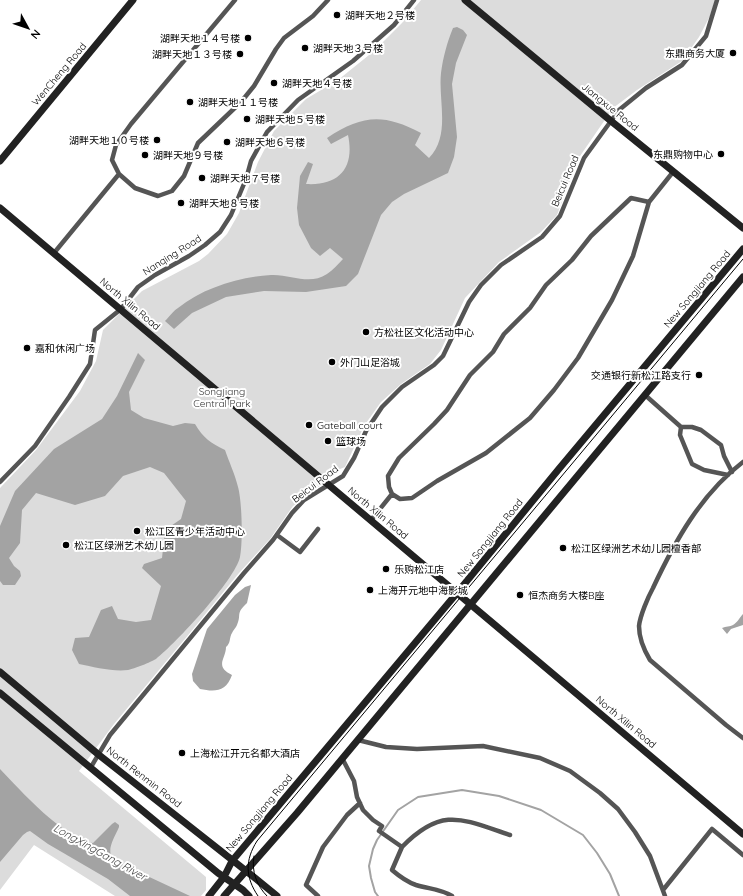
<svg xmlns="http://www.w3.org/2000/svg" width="743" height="896" font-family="Quicksand,'Noto Sans SC',sans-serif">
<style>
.green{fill:#dcdcdc}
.water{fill:#a3a3a3}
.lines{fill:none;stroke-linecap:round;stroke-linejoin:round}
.stream{stroke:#a3a3a3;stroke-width:2}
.street{stroke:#555;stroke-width:4.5}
.secondary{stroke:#222;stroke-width:7}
.tram{stroke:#000;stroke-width:1}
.poi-dot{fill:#000;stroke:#fff;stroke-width:1.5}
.labels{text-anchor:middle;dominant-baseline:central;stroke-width:4;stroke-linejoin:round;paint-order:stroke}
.poi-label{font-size:10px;fill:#000;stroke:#fff;text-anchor:start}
.street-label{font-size:10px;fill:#000;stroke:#fff}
.park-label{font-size:10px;fill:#333;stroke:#fff}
.water-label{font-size:11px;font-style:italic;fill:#444;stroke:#fff}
</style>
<rect width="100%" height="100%" fill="#fff"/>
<path class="green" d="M421,0H715L710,16L699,37L682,61L637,90L613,108L578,159L557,215L541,232L499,262L465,298L441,350L430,364L401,384L381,402L364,426L345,467L335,471L313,492L293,506L270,539L239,573L189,634L114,724L79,771L206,877V890L201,896H115L34,845L0,890V488L36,450L80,391L96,361L103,330L142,291L199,261L208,254L227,234L239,213L258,162L274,131L306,99L338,80L374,51L402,23Z"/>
<path class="water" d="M457,27L463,30L467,35L456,63L452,84L457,137L454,157L448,173L404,194L392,202L381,215L358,274L346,286L306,292L264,291L226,297L192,313L174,329L165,321C169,317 173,311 178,308C203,288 239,277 271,275C291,274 309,286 327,274C333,270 338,264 343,259L330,248L320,256L311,248L299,225L297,208L300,176L308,162L313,164L306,184C339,186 355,168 348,135L331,144L327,138C362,115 383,113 421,133L415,145L429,158C451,135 438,101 441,73C443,57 447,43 453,28Z
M138,353L145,360L129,392L131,410L144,418L173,426L185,423L195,424C203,438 211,443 225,450C229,462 235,474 238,487C242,501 243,542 240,557C235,580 176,643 156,659C151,662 134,669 128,670C113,672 94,667 79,664L72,650L75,638L89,637L101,610L112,606L118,619L136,622L151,620L161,586L142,568L144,564L162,558L165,530L181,519L186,501L164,473L150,467L123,476L105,496L75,505L36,493L22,510L20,543L9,558L14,566L20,571L21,576L15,585H3L0,581V526L15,491L54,449L102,419L117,396Z
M251,585L247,603C235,614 242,614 237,625C236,628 233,630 232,633C229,638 231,643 226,647C226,659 214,666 232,675C226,692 215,692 200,689L193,681L192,674L207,629L235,595L245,587Z
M743,614V625L731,629L727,634L722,628C726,626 730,627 733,625C737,623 740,617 743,614Z
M0,769C20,790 64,839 93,843L112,824L115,822L119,825V827C114,839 106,849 113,860L190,896H130L108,879L48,844L30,831L27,832L23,835L0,862Z"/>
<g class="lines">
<path class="stream" d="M378,896L375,892L371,878L369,866L373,849L377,840L398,810L418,797L462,790L499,796L541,810L583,835L597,853L610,874L619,896"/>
<path class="street" d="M235,0L131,124L116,145L112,160L119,174L135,188L158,196L172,191L184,176L198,143L241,102L254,86L276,49L284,38L313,16L328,0
M54,253L119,174
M645,395L681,427L680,435L692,464L704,470L728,475
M681,427H692L701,430L721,445L724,456L732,472
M743,462C701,494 675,541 653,588C648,597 640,616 639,626C639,638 644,650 650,660L726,725L743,738
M0,482L35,446L69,397L90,364L95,330L121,309L138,287L155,275L189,256L205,245L220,232L231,215L246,179L251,161L267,132L298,100L353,61L394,25L414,0
M392,494L389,487L388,476L399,458L434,424L447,410L470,375L493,352L504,334L530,308L546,285L572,260L591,236L631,198L649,202
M371,520L392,494L400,499L412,498L437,481L486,453L530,418L554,390L578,358L612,300L633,256L649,202L673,172
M277,535L300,552L318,529
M358,740L386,747L417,749L483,746L540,758L570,771L600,793L618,809L635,832L650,856L665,896
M342,758L354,781L357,797L363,810L373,820L382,826L379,831L402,847L392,870C399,876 407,882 416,885C429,889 441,889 452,896
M91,767L110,735L244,573L273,540L292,513L304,500L343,476L354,458L366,431L382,407L402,387L434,365L443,356L469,302L481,285L501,265L542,237L560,216L584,158L619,110L646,88L682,65L706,36L717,0
M402,847C442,806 462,819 510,835
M663,890L712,829L743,855
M318,896L306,885L323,847L347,815L360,803"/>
<path class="secondary" d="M465,0L611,121L743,228
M0,161L133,0
M0,208L743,834
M0,672L99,755L255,878L277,896
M0,693L218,873L243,890L249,896
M209,896L224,877L232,861L457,593L558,470L743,249
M224,896L297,813L743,277"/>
<path class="tram" d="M254,856C251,871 257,886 267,896
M258,896C245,877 245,860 257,841L743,259"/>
</g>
<g class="poi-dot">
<circle cx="337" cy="15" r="4"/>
<circle cx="248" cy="38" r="4"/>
<circle cx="305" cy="48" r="4"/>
<circle cx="733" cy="53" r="4"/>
<circle cx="240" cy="54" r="4"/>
<circle cx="274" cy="83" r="4"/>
<circle cx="190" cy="102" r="4"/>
<circle cx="247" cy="119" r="4"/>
<circle cx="157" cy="140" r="4"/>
<circle cx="227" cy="142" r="4"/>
<circle cx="721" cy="154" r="4"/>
<circle cx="145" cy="155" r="4"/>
<circle cx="202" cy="178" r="4"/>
<circle cx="181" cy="203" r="4"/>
<circle cx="366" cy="332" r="4"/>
<circle cx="27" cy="348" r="4"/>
<circle cx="332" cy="362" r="4"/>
<circle cx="699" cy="375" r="4"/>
<circle cx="309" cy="425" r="4"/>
<circle cx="328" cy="441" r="4"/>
<circle cx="137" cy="531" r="4"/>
<circle cx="66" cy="545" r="4"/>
<circle cx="563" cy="548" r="4"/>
<circle cx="386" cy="569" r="4"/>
<circle cx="370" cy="590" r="4"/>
<circle cx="520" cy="595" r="4"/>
<circle cx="182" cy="753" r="4"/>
</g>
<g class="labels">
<g class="poi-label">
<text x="345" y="15">湖畔天地２号楼</text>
<text x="240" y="38" text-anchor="end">湖畔天地１４号楼</text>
<text x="313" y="48">湖畔天地３号楼</text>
<text x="725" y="53" text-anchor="end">东鼎商务大厦</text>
<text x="232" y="54" text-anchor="end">湖畔天地１３号楼</text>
<text x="282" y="83">湖畔天地４号楼</text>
<text x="198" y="102">湖畔天地１１号楼</text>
<text x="255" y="119">湖畔天地５号楼</text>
<text x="149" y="140" text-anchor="end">湖畔天地１０号楼</text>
<text x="235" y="142">湖畔天地６号楼</text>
<text x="713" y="154" text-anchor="end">东鼎购物中心</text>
<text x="153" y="155">湖畔天地９号楼</text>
<text x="210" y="178">湖畔天地７号楼</text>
<text x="189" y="203">湖畔天地８号楼</text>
<text x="374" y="332">方松社区文化活动中心</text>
<text x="35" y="348">嘉和休闲广场</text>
<text x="340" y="362">外门山足浴城</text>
<text x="691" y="375" text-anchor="end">交通银行新松江路支行</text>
<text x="317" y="425">Gateball court</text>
<text x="336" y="441">篮球场</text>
<text x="145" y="531">松江区青少年活动中心</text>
<text x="74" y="545">松江区绿洲艺术幼儿园</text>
<text x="571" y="548">松江区绿洲艺术幼儿园檀香部</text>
<text x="394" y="569">乐购松江店</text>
<text x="378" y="590">上海开元地中海影城</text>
<text x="528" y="595">恒杰商务大楼B座</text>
<text x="190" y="753">上海松江开元名都大酒店</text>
</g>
<g class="street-label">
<text transform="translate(59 74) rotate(-50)">WenCheng Road</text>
<text transform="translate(610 107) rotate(39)">Jiangxue Road</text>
<text transform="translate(565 181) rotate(-67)">Beicui Road</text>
<text transform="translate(172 255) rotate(-32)">Nanqing Road</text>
<text transform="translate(697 289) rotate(-50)">New Songjiang Road</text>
<text transform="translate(130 304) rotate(40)">North Xilin Road</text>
<text transform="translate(315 484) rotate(-37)">Beicui Road</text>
<text transform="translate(378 513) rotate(40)">North Xilin Road</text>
<text transform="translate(490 538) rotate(-51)">New Songjiang Road</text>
<text transform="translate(626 722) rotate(40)">North Xilin Road</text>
<text transform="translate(144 777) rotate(38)">North Renmin Road</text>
<text transform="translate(259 813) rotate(-50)">New Songjiang Road</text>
</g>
<g class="park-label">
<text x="222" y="391">Songjiang<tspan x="222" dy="12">Central Park</tspan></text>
</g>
<g class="water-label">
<text transform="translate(100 852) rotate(29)">LongXingGang River</text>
</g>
</g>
<g transform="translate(28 28) rotate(130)" stroke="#ffffff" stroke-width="3" paint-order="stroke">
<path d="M0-3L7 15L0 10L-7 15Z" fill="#000000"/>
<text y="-6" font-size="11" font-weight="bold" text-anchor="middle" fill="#000000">N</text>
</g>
</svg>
